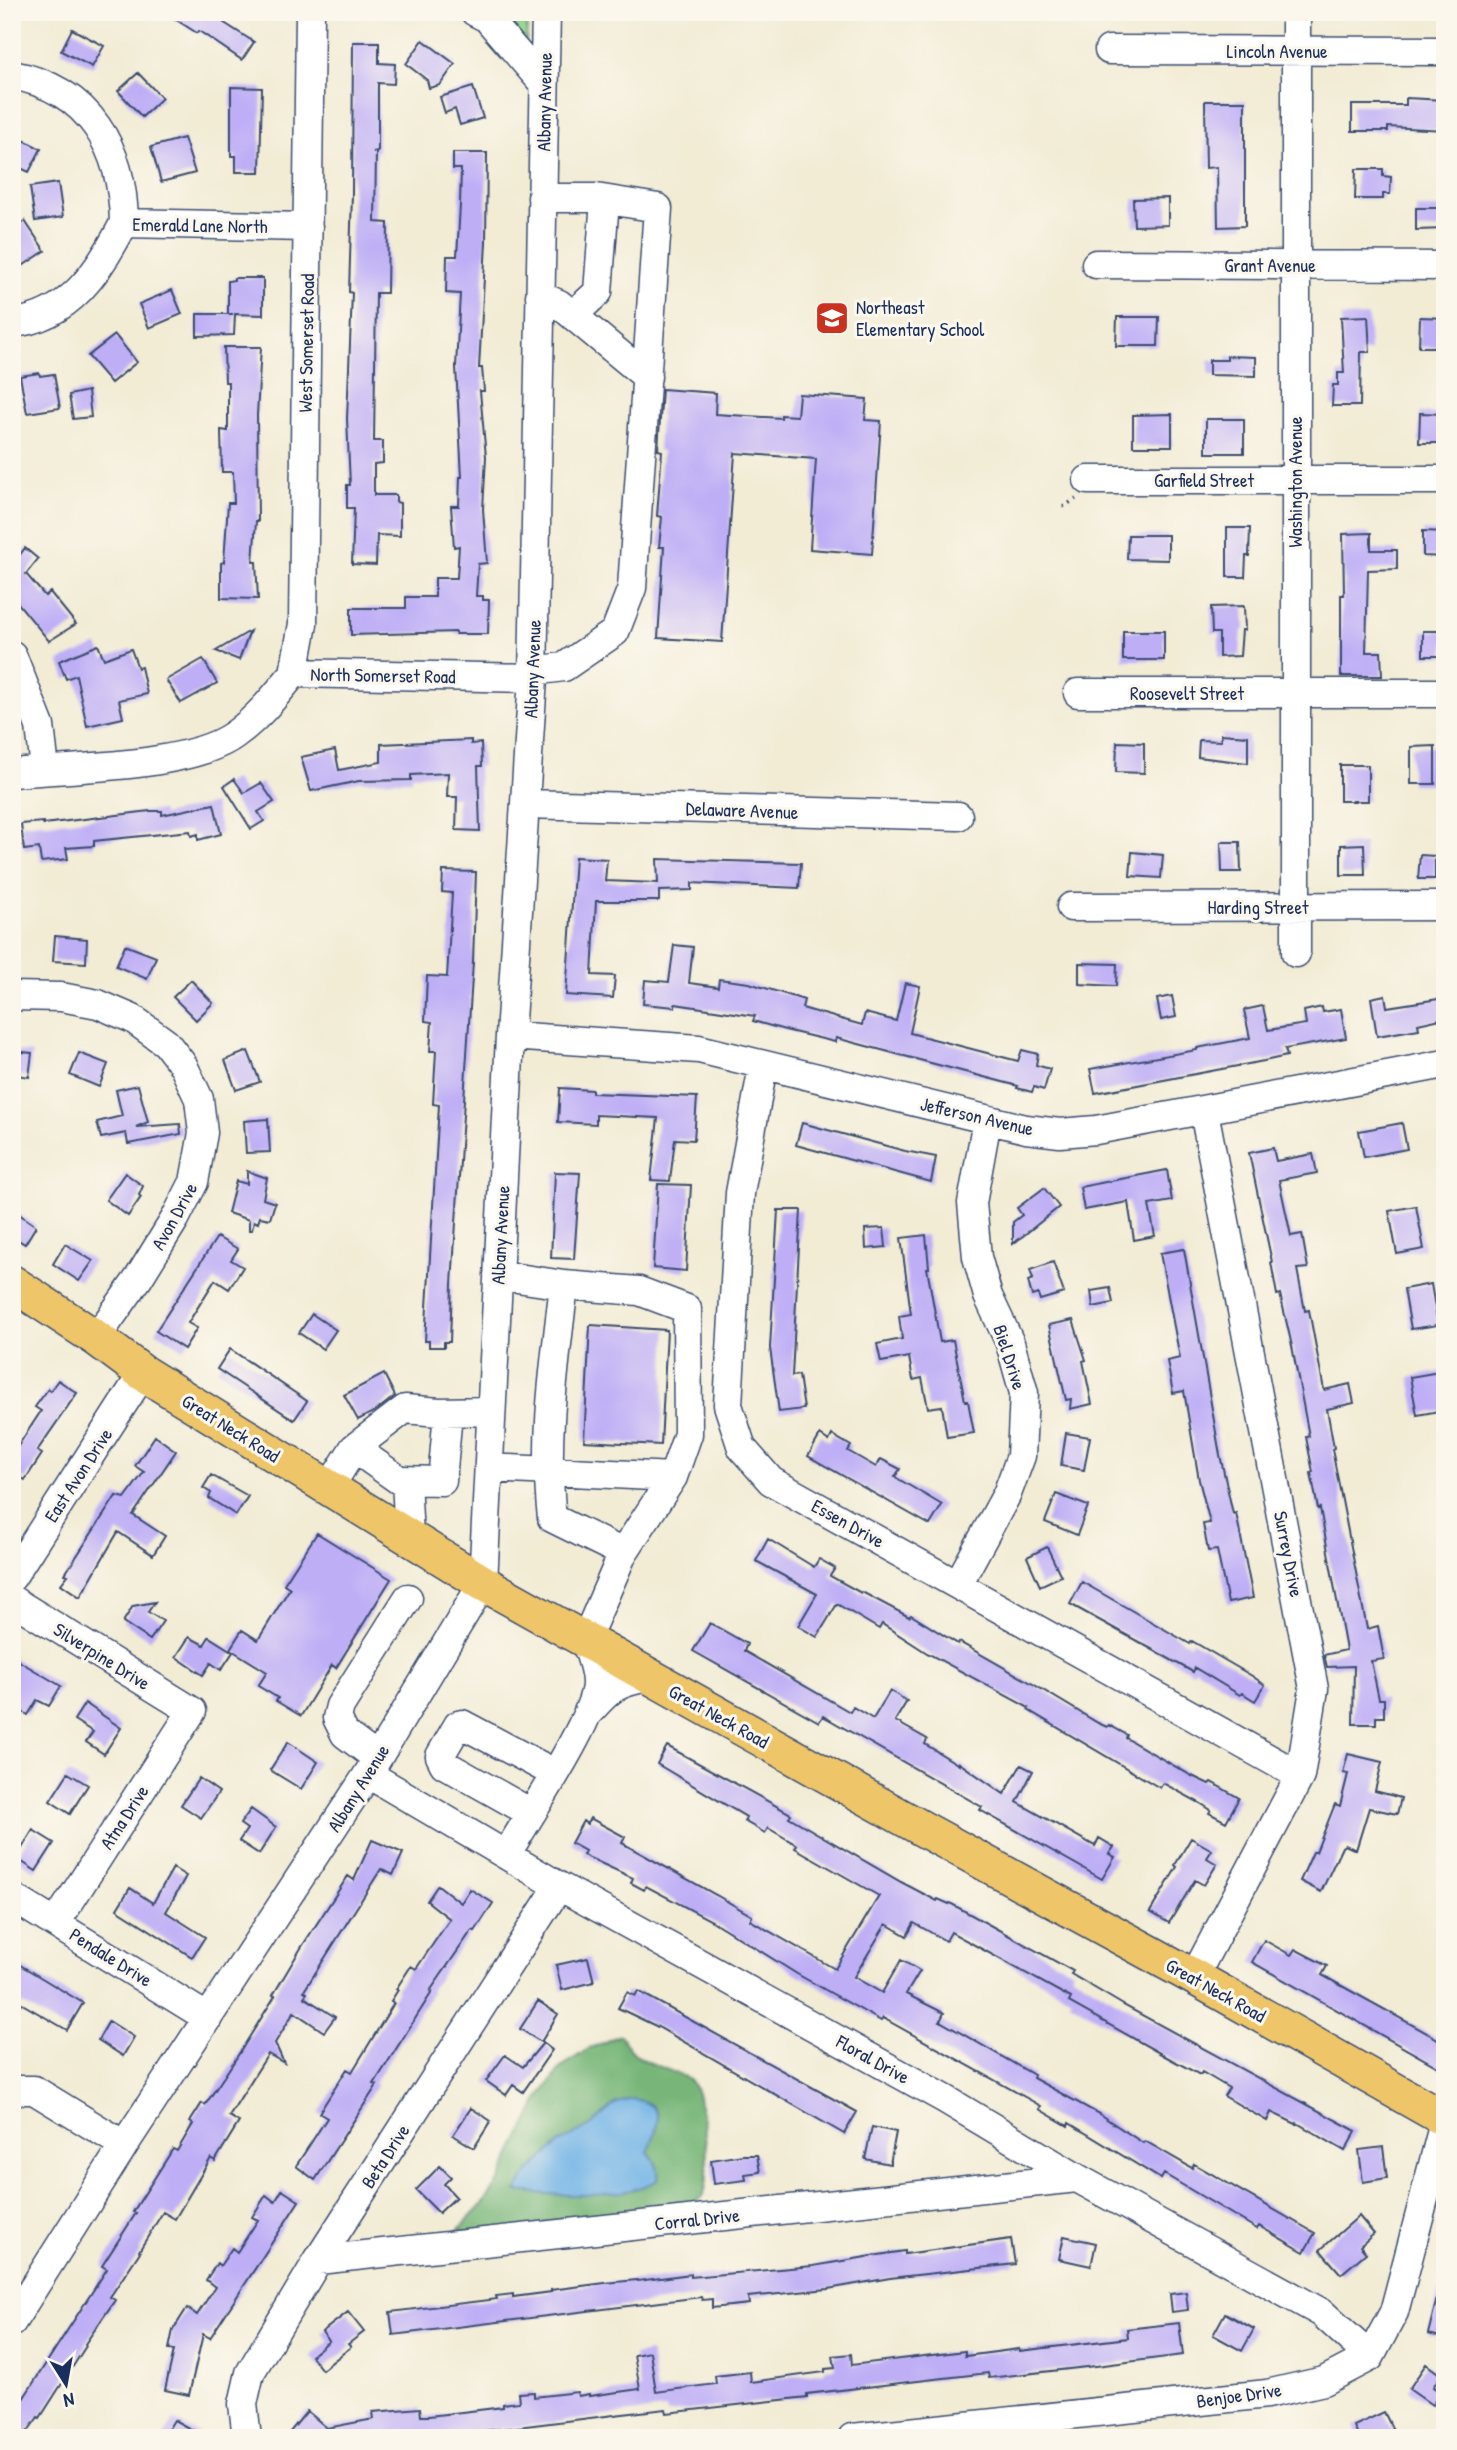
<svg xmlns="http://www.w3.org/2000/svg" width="1457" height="2450" font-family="'Patrick Hand',sans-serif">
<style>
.green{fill:#94d58c;stroke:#588275;stroke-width:2}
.forest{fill:#77b678;stroke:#49726b;stroke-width:2}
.water{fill:#71b3e6;stroke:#4671a2;stroke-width:2}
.building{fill:#beaef6}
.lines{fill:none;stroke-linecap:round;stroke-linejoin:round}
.minor-casing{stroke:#3b4b70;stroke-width:31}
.major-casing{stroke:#3b4b70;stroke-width:38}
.path{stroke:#3b4b70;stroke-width:3.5;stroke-dasharray:2 5;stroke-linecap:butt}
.minor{stroke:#fff;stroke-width:28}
.major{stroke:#eec569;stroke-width:35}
.labels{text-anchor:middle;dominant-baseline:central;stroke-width:6;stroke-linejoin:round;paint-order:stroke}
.street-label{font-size:19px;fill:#1b2f5e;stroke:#fbf7ec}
.poi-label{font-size:19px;fill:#1b2f5e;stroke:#fbf7ec;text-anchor:start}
</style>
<rect width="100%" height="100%" fill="#fbf7ec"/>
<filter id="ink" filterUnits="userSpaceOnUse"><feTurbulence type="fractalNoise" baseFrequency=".0143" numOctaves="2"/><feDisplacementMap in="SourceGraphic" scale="14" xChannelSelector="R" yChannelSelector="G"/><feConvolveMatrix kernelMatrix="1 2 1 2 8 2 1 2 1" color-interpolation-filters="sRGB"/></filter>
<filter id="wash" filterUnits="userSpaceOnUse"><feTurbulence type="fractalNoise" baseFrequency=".00686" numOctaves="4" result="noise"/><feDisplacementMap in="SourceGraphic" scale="28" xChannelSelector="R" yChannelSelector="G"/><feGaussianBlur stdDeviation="1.57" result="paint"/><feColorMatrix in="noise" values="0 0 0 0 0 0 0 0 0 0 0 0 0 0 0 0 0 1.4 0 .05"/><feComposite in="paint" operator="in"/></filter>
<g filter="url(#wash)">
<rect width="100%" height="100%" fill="#f2ecd5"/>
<path class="green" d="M497,12H528L526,42Z"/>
<path class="forest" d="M620,2035C638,2064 647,2060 675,2073C680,2075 686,2077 690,2080C703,2092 713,2180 703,2195C699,2200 692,2205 687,2209L483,2235L458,2230L485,2202L500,2180L538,2100L561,2067L589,2049Z"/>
<path class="water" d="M633,2099C668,2104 658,2127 648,2152C656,2161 659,2168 658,2180C623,2200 555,2196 516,2191L531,2170L558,2144L592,2125L616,2103Z"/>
<g id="blocks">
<path class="building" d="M164,12H207L254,42L242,60L199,31L197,33Z
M72,29L104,46L92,67L61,51Z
M423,40L455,64L440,85L429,88L427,80L406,64Z
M353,42H379V63L395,64L394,84L378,83V151L373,152H376L375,222L388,223L387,293H376L374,441H383V463L374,464V495H396V502L400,503V536L377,535L376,565L352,564L354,508H347V485H350L347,419L352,293L349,292L352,193Z
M138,73L162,98L142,117L118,91Z
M231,87L262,88L260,172H236V156H231Z
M473,87L483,118L460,125L455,109L445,113L440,97Z
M1406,98L1445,100V130L1388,127V131H1352V105H1406Z
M1205,101H1245V226L1218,227L1217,167L1206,168Z
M12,134L41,149L29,172L12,164Z
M184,138L195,173L161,182L151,147Z
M453,153H487L486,242L479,368H482L484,391H480L486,457L483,509L487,563L478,564L476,596H483V600H489L488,634H456V632L351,635V608H406V597H435V578H457L459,546L454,547L451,506H459L460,477H462L456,367L460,294L446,293L447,256H457L460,205L461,169H453Z
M1356,169H1383V176L1391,177L1390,194H1383V199H1355Z
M58,183L63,217L35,221L30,187Z
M1168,198V225L1134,226L1133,199Z
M1416,208H1445V229L1416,230Z
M25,221L45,251L18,269L12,261V230Z
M234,278H263V315L235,314L234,335L197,336V314H233H228V281L234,280Z
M172,290L182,314L149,328L139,304Z
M1368,316L1370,352H1361L1360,406H1332L1333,385H1338V373H1344L1341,317Z
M1117,317H1159L1158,346H1116Z
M1420,317L1445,318V347H1419Z
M115,335L137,362L111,383L88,356Z
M224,347H261L257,415L258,521H256L253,562H256L258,599L221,598V563L224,562L228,503H234L233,472H222L221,430L228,431V382H225Z
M1227,356L1256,357V376L1209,375V360H1227Z
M39,373L40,376L54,374L60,408L27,413L20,376Z
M662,389L716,393L715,414L781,418V415L797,416L799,394L867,399L865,420L881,421L872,554L810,549L816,459L735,453L722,642L658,638L664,547H659L662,517L657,516L662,451L658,450Z
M88,391L91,417L73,419L69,395Z
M1420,413L1445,414V443H1419Z
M1172,414V446H1133V415Z
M1206,419H1244V453H1206Z
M1227,528H1250L1249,556H1246L1245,577H1227Z
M1423,531L1445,532V557L1423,556Z
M1371,533V550H1397V569L1368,570L1366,652H1381L1382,676H1341V595H1344L1343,534Z
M1128,535H1168V560L1127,559Z
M25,548L38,559L26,574L45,596L50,592L76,624L49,641L12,596V558L15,561Z
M1244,606L1245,630H1242L1240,656L1219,657V633H1212L1211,607Z
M250,631L239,660L216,651Z
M1123,631H1164V660H1123Z
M1423,631H1445V656H1423Z
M98,645L104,659L131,649L138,668L141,667L147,694L119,700L123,718L87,726L76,675L66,679L59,661Z
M203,659L217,683L181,703L166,680Z
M1221,734L1248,736V763L1198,757L1199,740L1221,741Z
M471,740V744L481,743L482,766H478L480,831L456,830L457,797H447L448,773L411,775V780L359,781L311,791L301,757L335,750L339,770L381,762V744Z
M1117,742L1144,743V773L1116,772Z
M1435,746V784H1411V747Z
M1340,765H1368V801H1340Z
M234,779L244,793L261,783L274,802L258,812L264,821L251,829L224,786Z
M214,804L221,834L198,840V834L191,836L190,831L94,841V846L66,848L68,859L41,862L39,848L24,850L21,824L43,822V824L150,811H162V815Z
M1221,842H1240L1241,872H1222Z
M1364,844L1365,875H1341V845Z
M1132,852L1163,855L1161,878L1130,876Z
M1420,855L1435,856V879H1418Z
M575,857L607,859L605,881L658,883L657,859L801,863L799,888L692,883V890L659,891V901H596L592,975L615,976L613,998L566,995Z
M443,871L476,872L473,962L452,1284L450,1342H444V1347H429V1341H425L439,1105L433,1104L436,1051H430L432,1022L425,1021L427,976L447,977L452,893L442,892Z
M55,936L87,939L86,963L53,961Z
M125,945L156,957L147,979L116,966Z
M674,945L693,947L689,983L718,987L719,979L749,983L804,1000L802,1008L862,1025L865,1013L896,1021L905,983L920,986L910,1033L1018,1061L1022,1050L1038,1054L1036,1065L1050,1069L1044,1090L1034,1087L1032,1092L1017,1088L1018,1086L836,1038L835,1042L785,1030L753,1021L755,1016L675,1004V1007L643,1004L645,980L669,982Z
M1079,963L1117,964L1116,986L1079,984Z
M191,980L213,1003L196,1020L173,997Z
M1385,995L1387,1007L1445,998V1018L1418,1024L1419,1029L1377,1036L1371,998Z
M1172,996L1176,1017L1161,1020L1157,999Z
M1263,1006L1268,1030L1306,1024L1304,1011L1322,1007L1323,1012L1341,1009L1346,1038L1285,1049L1287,1056L1264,1061L1095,1093L1090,1069L1197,1050V1048L1250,1038L1244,1010Z
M12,1051L32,1053L29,1077L12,1074Z
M248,1051L260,1082L236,1090L225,1060Z
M79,1053L108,1064L99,1087L70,1075Z
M138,1085L148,1122L136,1127L180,1124L181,1134L128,1144L126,1133L101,1138L97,1122L122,1116L116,1090Z
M560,1088L592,1090V1093L697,1097L694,1140L675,1139L670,1181L651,1180L658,1118L596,1115V1124L558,1122Z
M268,1119L270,1152L246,1153L244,1121Z
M802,1123L905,1151L936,1157L931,1182L796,1145Z
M1402,1123L1407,1149L1364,1157L1359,1131Z
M1273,1148L1276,1161L1313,1154L1317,1173L1279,1180L1291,1236L1302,1234L1308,1268L1297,1269L1305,1311L1309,1310L1324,1390L1350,1384L1354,1403L1327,1409L1334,1448L1332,1449L1367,1629L1378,1626L1384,1659L1371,1661L1379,1699H1384V1717H1376V1724H1353L1354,1666L1327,1667L1324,1655L1346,1650L1320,1508L1318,1509L1311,1473L1313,1472L1306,1437L1309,1436L1292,1346L1280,1294L1277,1295L1271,1262H1272L1249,1153Z
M1167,1170L1172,1201L1149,1205L1155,1236L1134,1240L1128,1202L1084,1210L1080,1187Z
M247,1171L267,1178L263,1199L275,1203L270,1219L260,1217L258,1223L254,1221L252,1230H249V1220L228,1213L236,1181L247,1184Z
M555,1172L580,1173L574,1259L551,1258Z
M125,1173L143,1186L139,1195L141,1197L128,1216L106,1200Z
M658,1184L691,1185L686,1271L653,1268Z
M1044,1188L1059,1207L1013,1244V1222L1022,1215L1017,1208Z
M1416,1206L1424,1249L1397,1254L1389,1211Z
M12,1209L36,1226L25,1244L12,1236Z
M778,1210H801L792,1376L799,1375L804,1409L779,1412L770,1348Z
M884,1228L886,1247L866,1249L865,1229Z
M926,1235L929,1268H927L940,1342L953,1340L965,1401H968L974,1433L947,1437L942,1406L928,1408L922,1378L913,1380L909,1357L881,1362L877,1344L902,1339L899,1316L911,1314L901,1238Z
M217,1237L238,1249L231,1260L243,1267L229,1289L215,1280L188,1323L197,1328L184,1349L156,1331Z
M65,1244L93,1261L79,1281L53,1264Z
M1184,1249L1220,1455L1233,1514L1236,1513L1253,1598L1228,1603L1217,1550L1208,1551L1203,1524L1210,1523L1199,1480L1184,1391L1173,1393L1167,1361L1180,1358L1160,1253Z
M1053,1262L1064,1293L1040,1300L1038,1294L1032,1296L1028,1281L1033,1279L1030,1270Z
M1431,1284L1438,1325L1411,1329L1404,1289Z
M1110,1288L1113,1303L1093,1307L1091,1291Z
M312,1314L336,1330L323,1349L299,1333Z
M1073,1320L1086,1360L1083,1361L1092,1404L1070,1409L1071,1399L1066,1400L1049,1325Z
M590,1325L667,1330L661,1445L584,1441Z
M230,1349L307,1401L294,1420L217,1369Z
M1445,1371V1410L1417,1415L1410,1377Z
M384,1374L395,1396L377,1410L358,1420L344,1395Z
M58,1380L77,1393L37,1451L42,1454L25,1480L12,1472V1455L41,1411L35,1407L48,1389L50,1391Z
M1066,1433L1090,1437L1084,1470L1061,1466Z
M820,1435L829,1441L832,1435L851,1446L848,1451L876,1467L881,1459L900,1469L895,1477L942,1505L930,1525L808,1456Z
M155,1436L176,1451L133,1515L165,1536L153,1555L118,1532L80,1597L61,1584L68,1575L65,1574L116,1496L125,1498L144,1472L135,1466Z
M211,1475L248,1496L236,1515L209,1498L211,1493L203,1488Z
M1056,1494L1088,1506L1077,1535L1045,1522Z
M317,1533L391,1579L336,1668L332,1665L301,1716L276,1701L278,1698L258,1686L267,1672L230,1649L242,1630L258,1640L290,1588L284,1584Z
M768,1539L814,1567L819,1559L835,1568L830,1576L861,1593L862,1592L909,1617L911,1615L958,1644L959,1642L1033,1684L1098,1723L1107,1727L1109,1725L1127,1735L1126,1738L1192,1776L1209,1784L1211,1782L1239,1798L1226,1822L1209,1813L1211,1810L1200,1803L1163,1783L1160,1788L1028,1710L1029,1708L927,1653L882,1624L879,1629L837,1604L817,1637L798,1626L817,1594L756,1561Z
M1047,1547L1061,1576L1040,1586L1027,1557Z
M1082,1582L1190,1644L1192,1641L1252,1676L1265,1685L1255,1701L1242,1693L1240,1695L1195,1668L1193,1672L1070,1604Z
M155,1602L148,1612L163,1621L150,1640L123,1622L133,1606Z
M710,1623L747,1644L744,1651L850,1712L853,1707L873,1719L890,1691L907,1701L895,1721L927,1739L925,1744L959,1765V1763L1004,1794L1021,1765L1033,1771L1017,1802L1095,1846L1099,1838L1114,1847L1109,1854L1115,1857L1102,1879L980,1810L982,1807L823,1716L819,1722L693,1651Z
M189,1637L204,1645L209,1637L233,1652L221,1670L211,1663L203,1675L176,1657Z
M12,1657L61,1686L49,1706L37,1700L28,1715L12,1706Z
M85,1703L121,1728L104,1754L86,1742L93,1732L74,1720Z
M288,1742L318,1762L301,1789L270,1770Z
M667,1746L791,1814L789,1817L901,1882L937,1901L938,1899L949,1904L950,1903L1073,1971L1071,1974L1125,2006L1356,2131L1345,2151L1297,2123L1296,2124L1271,2112L1267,2121L1224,2096L1229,2088L1202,2072L1200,2075L1163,2055L1069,2002L1071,1998L951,1932L946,1941L914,1923L907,1936L886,1924L854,1977L882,1993L901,1960L920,1971L906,1994L944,2013L940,2021L1034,2075L1033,2078L1099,2114L1143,2143L1145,2141L1192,2168L1194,2164L1315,2233L1304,2252L1259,2226L1257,2229L1164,2174L1161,2179L1069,2123L1068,2126L1039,2109L1041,2106L883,2018L881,2021L797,1974L712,1921L646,1886L644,1890L631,1883L633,1878L583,1855L585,1851L571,1843L583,1821L587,1824L590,1818L625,1837L622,1843L718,1896L752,1916L750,1920L835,1969L879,1896L795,1848L797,1845L768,1828L765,1833L744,1821L746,1817L657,1764Z
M1348,1754L1382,1762L1375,1791L1401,1798L1397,1814L1369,1808L1356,1850L1345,1845L1342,1847L1321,1892L1300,1881L1313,1852H1316L1335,1804L1340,1806L1348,1774L1343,1773Z
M68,1773L88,1785L70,1814L50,1801Z
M199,1778L219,1792L201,1818L181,1805Z
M251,1809L276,1827L259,1854L239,1841L247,1829L240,1824Z
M33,1830L54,1843L36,1871L16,1858Z
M1191,1838L1212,1850L1207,1858L1217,1864L1204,1885L1195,1880L1169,1923L1150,1912L1177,1867L1175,1865Z
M372,1840L403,1853L393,1875L381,1869L304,1991L307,1993L304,1997L335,2017L324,2032L294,2012L275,2043L284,2063L268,2054L229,2116L239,2122L215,2161L211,2158L175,2219L163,2212L139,2251L140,2252L110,2297L115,2300L85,2344L86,2346L40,2418L38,2417L23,2438H12V2416L107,2269L102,2266L136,2213L133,2212L173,2149L177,2151L193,2124L190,2122L202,2103L205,2105L235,2060L275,1996L273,1995L301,1948L348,1876L354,1880Z
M173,1868L186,1876L166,1912L205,1937L192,1957L117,1909L130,1888L153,1903Z
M438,1885L461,1903L470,1889L493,1903L475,1931L472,1930L430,1991L432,1992L374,2084L377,2085L315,2180L296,2166L327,2118L319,2113L347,2069L352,2072L394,2003L391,2001L398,1990L396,1989L411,1966L416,1969L450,1919L427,1901Z
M1264,1940L1291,1955L1295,1949L1327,1966L1322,1975L1445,2043V2071L1252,1962Z
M588,1958L594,1982L562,1990L556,1965Z
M12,1960L83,2003L67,2030L12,1998Z
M638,1991L857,2112L844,2134L658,2027L618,2008L627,1992L635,1996Z
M538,2001L558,2014L541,2042L520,2029Z
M109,2021L134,2037L123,2056L98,2040Z
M543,2043L552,2050L523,2092L513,2085L506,2095L486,2081L505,2055L523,2067Z
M471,2108L491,2121L474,2148L453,2135Z
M872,2127L896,2132L890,2164L865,2159Z
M1383,2147L1387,2178L1363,2182L1359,2150Z
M743,2155H757L760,2172L745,2174L746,2180L714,2184L711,2160Z
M440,2166L451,2177L444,2184L456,2197L439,2213L416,2190Z
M282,2190L299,2201L210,2338L203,2334L189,2395L165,2390L174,2350L169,2349L173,2330L187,2308L197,2315L215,2287L206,2280L217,2263L220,2266L232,2248L237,2252L258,2220L252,2217L266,2195L275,2202Z
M1359,2216L1374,2234L1360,2246L1366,2253L1341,2274L1320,2250Z
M1064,2236L1096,2243L1091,2266L1059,2259Z
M1011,2239L1015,2264L890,2278L828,2289L748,2297L749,2304L712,2308V2299L702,2300L701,2297L393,2335L390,2312L497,2299L496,2296L513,2294V2297L551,2292V2290L605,2283L637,2280L638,2281L691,2274V2277L813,2266L872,2256L905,2251V2254Z
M1439,2290L1445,2291V2338L1428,2334Z
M1186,2292L1188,2310L1172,2312L1170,2294Z
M348,2312L364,2332L348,2344L351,2347L322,2370L311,2356L329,2341L322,2332Z
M1225,2313L1254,2329L1242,2351L1213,2335Z
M1179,2323L1183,2355L1096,2366L989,2378L988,2373L935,2379L807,2394V2397L667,2413L666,2409L614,2415L485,2431V2435L453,2438H285L307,2411L327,2428L374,2419L373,2412L420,2408L421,2416H429L503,2407V2404L519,2402L518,2393L534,2392V2397L577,2392L578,2396L589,2394V2396L640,2389L634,2355L650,2352L656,2392L716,2384L715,2376L750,2372L751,2382L825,2372V2369L835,2368L833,2356L851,2354L852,2365L965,2351V2356L1019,2349V2351L1128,2338L1127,2329Z
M1426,2364L1441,2375L1433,2387L1441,2393L1432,2405L1409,2389Z
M1384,2412L1397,2438H1359L1354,2426Z
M174,2420L207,2438H163Z"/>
</g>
</g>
<g filter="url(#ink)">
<use href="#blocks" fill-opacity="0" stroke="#3b4b70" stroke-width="2"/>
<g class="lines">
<g class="minor-casing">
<path id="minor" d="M475,12L487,18L544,84
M1296,12V953
M1109,50L1445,51
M12,75C90,89 123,149 124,223
M1096,264L1445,266
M540,296L559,304L647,377
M573,315L598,292L605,200
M12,323C69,318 100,270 124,223L308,227
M1088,480H1445
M12,655L40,726L45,769
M533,671L564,667L615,632L632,588L658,208L596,198H542
M294,673L303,624L310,12
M1078,693H1445
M12,773C71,767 188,768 234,735C258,718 276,695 294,673L533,678
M525,804L958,816
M1071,907L1445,906
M12,996L61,997L98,1004L133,1019L166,1043L183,1065L199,1099L203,1133L194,1182L175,1219L138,1279L96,1338
M510,1036L699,1049L1026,1129L1060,1133L1096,1130L1445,1064
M763,1066L740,1193L728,1405L742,1448L771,1481L1300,1776
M498,1275L564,1285C555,1362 543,1441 552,1518L623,1553
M354,1448L399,1480L442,1481L448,1412
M489,1468L673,1477
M406,1480L409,1537
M329,1488L354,1448L405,1409L439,1412L491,1411
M12,1577L143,1373
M958,1584L1007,1494L1021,1456L1024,1393L1010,1343L988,1296L977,1257L972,1203L987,1120
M12,1600L192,1711L56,1923
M589,1712C611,1687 616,1683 649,1677
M377,1758L345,1734L337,1718L340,1706L408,1598
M368,1774L559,1886L945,2099L1077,2178L1322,2313L1370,2357
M531,1813L444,1764L440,1756L458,1725L462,1724L554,1773
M506,1855C526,1820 596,1717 596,1683C596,1668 590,1654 585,1641L623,1553L673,1477L688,1434L687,1309L639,1291L564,1285
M12,1897L208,2018
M1194,1977L1300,1776L1314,1689L1204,1111
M12,2090H34L124,2145
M318,2260L1077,2178
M12,2322L124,2145L368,1774L483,1583L510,1036L533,678L546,12
M247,2438L243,2404L250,2373L318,2260L559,1886
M852,2438L1267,2394L1324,2381L1370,2357L1394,2312L1445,2119"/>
</g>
<g class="major-casing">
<path id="major" d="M12,1283L96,1338L143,1373L483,1583L923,1829L1194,1977L1445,2119"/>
</g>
<path class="path" d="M1063,507L1076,499"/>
<use href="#minor" class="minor"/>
<use href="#major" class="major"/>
</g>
</g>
<defs>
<g id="school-square" transform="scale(1.75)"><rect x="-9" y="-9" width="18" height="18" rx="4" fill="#c8321e" stroke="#fbf7ec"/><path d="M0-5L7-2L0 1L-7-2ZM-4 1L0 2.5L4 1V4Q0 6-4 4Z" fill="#fff"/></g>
</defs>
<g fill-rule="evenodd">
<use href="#school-square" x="832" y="318"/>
</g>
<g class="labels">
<g class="street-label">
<text x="1277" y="51">Lincoln Avenue</text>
<text transform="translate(544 102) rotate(-89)">Albany Avenue</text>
<text transform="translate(200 225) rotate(1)">Emerald Lane North</text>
<text x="1270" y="265">Grant Avenue</text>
<text transform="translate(306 343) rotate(-89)">West Somerset Road</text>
<text x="1204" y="480">Garfield Street</text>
<text transform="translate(1295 482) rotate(-90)">Washington Avenue</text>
<text transform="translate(532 669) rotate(-88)">Albany Avenue</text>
<text transform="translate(383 675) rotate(1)">North Somerset Road</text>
<text x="1187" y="693">Roosevelt Street</text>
<text transform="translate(742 810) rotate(2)">Delaware Avenue</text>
<text x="1258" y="907">Harding Street</text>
<text transform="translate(977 1116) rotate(13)">Jefferson Avenue</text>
<text transform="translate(174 1216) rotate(-61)">Avon Drive</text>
<text transform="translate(500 1235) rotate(-87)">Albany Avenue</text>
<text transform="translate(1010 1357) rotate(72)">Biel Drive</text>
<text transform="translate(231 1428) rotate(32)">Great Neck Road</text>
<text transform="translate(78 1475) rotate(-57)">East Avon Drive</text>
<text transform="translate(848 1523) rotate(29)">Essen Drive</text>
<text transform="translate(1289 1554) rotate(79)">Surrey Drive</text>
<text transform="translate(102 1656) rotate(32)">Silverpine Drive</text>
<text transform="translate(719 1716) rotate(29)">Great Neck Road</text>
<text transform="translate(358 1788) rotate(-58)">Albany Avenue</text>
<text transform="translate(124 1817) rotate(-57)">Atna Drive</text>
<text transform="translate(111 1957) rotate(32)">Pendale Drive</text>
<text transform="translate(1216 1990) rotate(29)">Great Neck Road</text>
<text transform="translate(873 2059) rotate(29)">Floral Drive</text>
<text transform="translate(385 2156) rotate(-57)">Beta Drive</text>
<text transform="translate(697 2219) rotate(-6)">Corral Drive</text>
<text transform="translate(1239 2395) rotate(-8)">Benjoe Drive</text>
</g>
<g class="poi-label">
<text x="856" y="307">Northeast<tspan x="856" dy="22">Elementary School</tspan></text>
</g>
</g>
<rect width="1457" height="2450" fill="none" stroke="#fbf7ec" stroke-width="42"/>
<g transform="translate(66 2384) rotate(169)" stroke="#fbf7ec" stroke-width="5" paint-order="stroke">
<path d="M0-5L12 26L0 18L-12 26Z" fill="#1b2f5e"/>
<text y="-10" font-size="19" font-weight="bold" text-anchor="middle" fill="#1b2f5e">N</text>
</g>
</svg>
